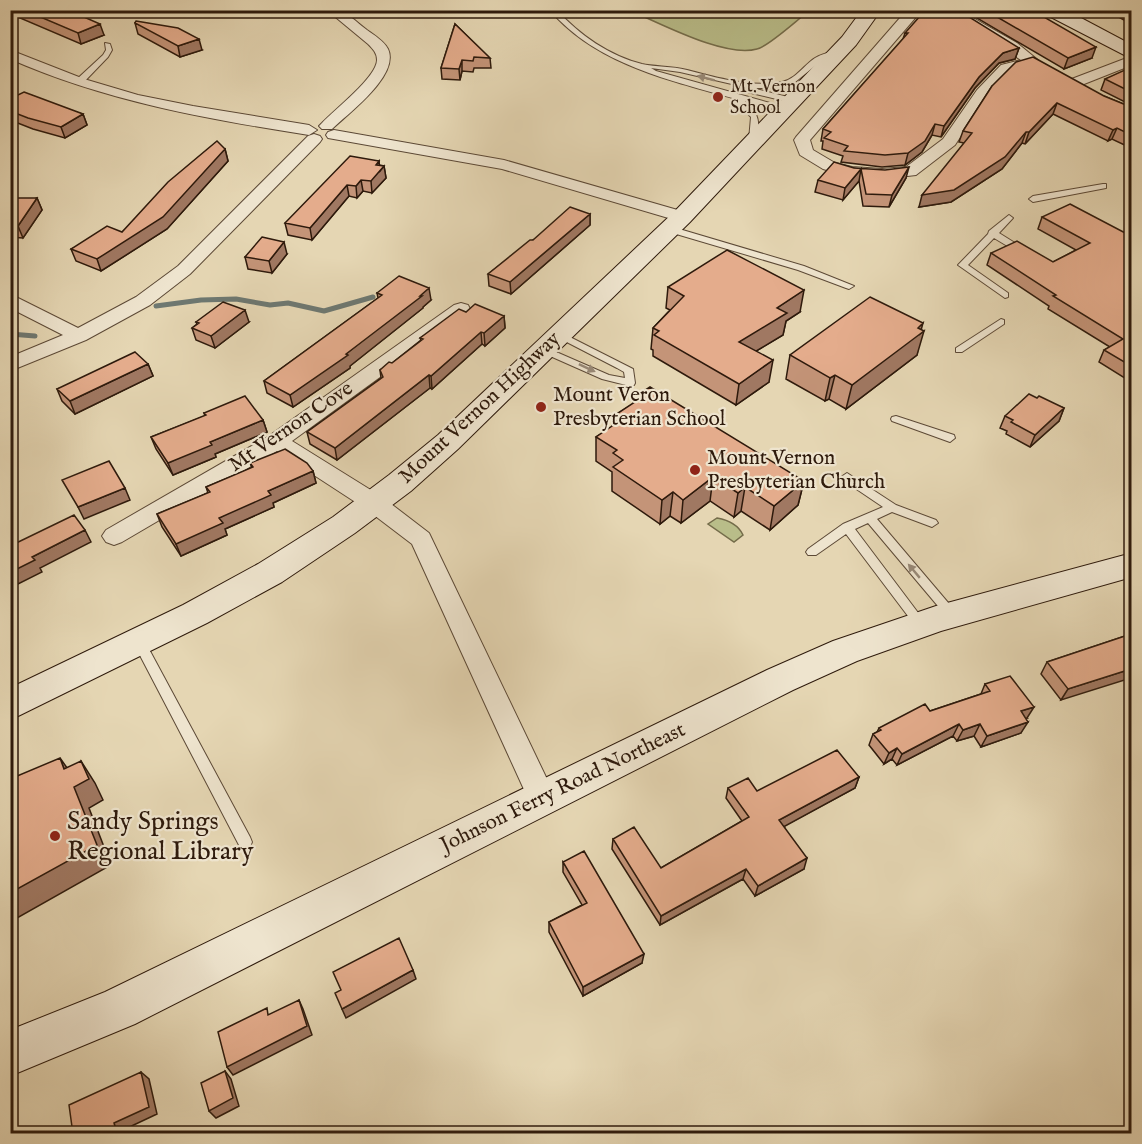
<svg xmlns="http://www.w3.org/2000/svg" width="1142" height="1144" font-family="'IM FELL English',serif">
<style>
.green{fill:#b9bd89;stroke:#746c4a;stroke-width:1.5}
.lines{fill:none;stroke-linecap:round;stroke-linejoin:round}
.stream{stroke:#6e7871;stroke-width:5}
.lane-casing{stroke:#5c4936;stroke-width:2}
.street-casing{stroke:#5c4936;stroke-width:2}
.secondary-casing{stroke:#2e1a0c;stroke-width:2}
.lane{fill:#eee4ce;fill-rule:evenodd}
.street{fill:#eee4ce;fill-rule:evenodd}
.secondary{fill:#eee4ce;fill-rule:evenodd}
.wall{fill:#c49478;stroke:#2e1a0c;stroke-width:1.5}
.shaded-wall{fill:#a07862;stroke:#2e1a0c;stroke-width:1.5}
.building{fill:#e4ac8c;stroke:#2e1a0c;stroke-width:1.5}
.oneway{fill:#988977}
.poi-dot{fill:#8f2418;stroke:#eee4ce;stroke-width:2}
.labels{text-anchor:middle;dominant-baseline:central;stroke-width:4.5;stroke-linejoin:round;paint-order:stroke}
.far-poi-label{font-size:18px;fill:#2e1a0c;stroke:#eee4ce;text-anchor:start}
.poi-label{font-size:21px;fill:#2e1a0c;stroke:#eee4ce;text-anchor:start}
.street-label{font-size:21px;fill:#2e1a0c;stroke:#eee4ce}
.near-poi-label{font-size:26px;fill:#2e1a0c;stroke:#eee4ce;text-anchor:start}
</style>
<rect width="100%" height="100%" fill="#e5d6b3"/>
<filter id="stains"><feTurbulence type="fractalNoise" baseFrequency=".00333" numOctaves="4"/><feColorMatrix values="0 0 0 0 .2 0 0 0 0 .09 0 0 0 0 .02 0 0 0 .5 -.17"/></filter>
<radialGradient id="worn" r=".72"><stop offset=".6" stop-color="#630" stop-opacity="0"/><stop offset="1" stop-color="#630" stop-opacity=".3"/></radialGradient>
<path class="green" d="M631,11H809C798,19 768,47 757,49C725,58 662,24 631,11Z
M717,518C728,520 738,524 743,535L734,542L708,524Z"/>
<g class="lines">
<path class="stream" d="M156,306L201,300L236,299L270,305L288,303L324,311L373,297
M10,334L35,336"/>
<g class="lane-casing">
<path id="lane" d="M550,10H557C579,35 610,56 642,64C656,67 672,66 687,70C719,78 750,88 782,82C796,79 804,65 815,58C822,54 830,52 837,50L840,52L821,61L794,83L769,88H752L796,99L797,101L793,103L747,92L746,90L749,88L680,72L651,68L656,71L788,108V112H785L745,101C759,113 760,122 757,140L753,142L749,140L751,117L736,102V99C672,81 595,64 550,10Z
M105,43L110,44L112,50L108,57L82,84H76V80L103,55L106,50Z
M1103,184H1106V188L1033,202L1029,199L1033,196Z
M1009,215L1013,218L999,233L1015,243V247H1009L994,238L968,265L1008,293V297L1005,298L958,265L988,234L989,231Z
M669,226L804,266L854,286L849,289L846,288L798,270L666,231L665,229Z
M1001,319L1004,320V324L962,352H956V348Z
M560,332L633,369L635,383L634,385L630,386L602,379L541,352V348H547L609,375L625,378L624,372L617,368L557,337V333Z
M896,416L954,435L955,438L950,442L892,421L891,419L892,417Z
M847,473L896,505L936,520L938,523L932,527L892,512L877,519L956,612L958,615L956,618H948L868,523L855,529L925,622L927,625L925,628H917L846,534L816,555H808L806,552L808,549L843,524L883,507L843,480L841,477Z
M139,637L143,638L250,837L252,842L250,847L245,849L240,847L133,642L135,638Z"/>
</g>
<g class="street-casing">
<path id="street" d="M327,10C347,10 351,18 367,30C374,35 384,41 388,49C400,75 350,112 332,129H322L319,126L322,123C334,110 377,77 377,60C377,53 373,49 368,44Z
M929,10L916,17L810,140L813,150L835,163L852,167L882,169L906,167L943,139L977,90L1001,65L1021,60L942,10H959L1017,43L1039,61L1037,64L1011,71L987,96L955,145L916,175L882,179L852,177L823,169L800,155L794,140L796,137L906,11Z
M10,50L84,79L138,95L193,106L309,125L317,130L309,135C206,119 106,101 10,59Z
M1132,56V65L1079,86L1074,87L1067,83L1069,80Z
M334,130L504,160L688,213L691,217L688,221L682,222L502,169L328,138L326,135L328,132Z
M314,134L320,136L322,139L320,142L190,274L150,305L86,340L10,371V357L63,335L10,308V294L78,328L136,297L178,266L308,136Z
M461,303L468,305L470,309L468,313L292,441L382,497L429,533L556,798L552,807L542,811L532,807L412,544L366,509L277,451L122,542L114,545L106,542L102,536L106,530L269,436L454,305Z"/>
</g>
<g class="secondary-casing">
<path id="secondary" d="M862,10H881L856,45L690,222L458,449L411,491L355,533L282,582L207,623L10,720V688L183,605L258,564L333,517L389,475L438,435L674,212L842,37Z
M1042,10H1066L1132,45V59L1045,14Z
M1132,553V577L941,631L857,661L793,690L135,1024L10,1076V1030L105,992L767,670L833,641L936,606Z"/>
</g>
<use href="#lane" class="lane"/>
<use href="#street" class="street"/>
<use href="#secondary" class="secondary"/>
</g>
<path class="wall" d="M17,10H68L104,35L81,44L20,18Z
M971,10H1032L1092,58L1064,69L970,14Z
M1106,10H1131V24Z
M135,23L202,50L180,57L138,34Z
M455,24L490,58L491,68H474L473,72L462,71L460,80L442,79L441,68Z
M905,33L1019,48L1015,59L999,63L975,88L941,137L932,135L922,152L905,165L882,167L841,162L843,156L822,149L823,141H821L823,129L903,39Z
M1131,71V105L1101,90L1105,79Z
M992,86L1104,96L1131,107V148L1112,139L1108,141L1053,114L1025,144L1022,143L1002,169L951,202L919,207L964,143L959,142L963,131Z
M10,94L83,114L87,125L65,138L33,129L10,120Z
M225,149L228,161L167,229L101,271L76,261L71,249L122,232Z
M379,161V165L384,166L386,178L372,193L363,191L357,198L349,196L312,240L288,235L285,223Z
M854,168L906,178L889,207L863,206L859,181L843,200L815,192L818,180Z
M37,198L42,210L23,238L10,237V207Z
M590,214V225L511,294L489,286L488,274L533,240Z
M1042,217L1131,236V382L1099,362L1104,350L1110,347L1048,309L1049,306L987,265L991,253L1053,262L1076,250L1038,229Z
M287,254L272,273L248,269L245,257Z
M668,287L800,312L786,321L783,335L756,351L769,382L736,405L653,356V350L651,349L653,328L670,310L666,308Z
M377,293L431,300L423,307V308L350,366V368L293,407L267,393L264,381L378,298Z
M466,312L504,316L505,328L485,346L482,344L432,389L430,388L337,460L310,444L307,432L381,378L380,370L392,363L421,340L420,338Z
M196,322H249L215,348L196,340L192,328L197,324Z
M921,329L917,355L846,409L829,399L825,401L786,379L790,355Z
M148,364L153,376L75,414L62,401L57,389Z
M633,398L804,481L798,505L770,530L741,511L734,517L710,501L681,523L670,516L660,524L612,491V472L596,461V437L612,427V417L633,404Z
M1037,398L1064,408L1059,421L1030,447L1006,434L1007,431L1000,428L1005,416Z
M204,413L263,420L267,432L215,454L216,457L173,475L156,449L151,437L205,416Z
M250,463L313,471L316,483L273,503L274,507L225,529L227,535L181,556L162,527L157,514L208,493L206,487L252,468Z
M1131,634L1061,700L1041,674L1047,662Z
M985,684L1027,718H1026L1021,733L981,747L974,736L957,741L953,736L897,765L892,759L884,764L869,745L873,734L877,732L879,728L981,694Z
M859,777L855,788L784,826L804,869L755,896L743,879L660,925L612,849L613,839L661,868L742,821L726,798L728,788L757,791Z
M563,862L642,963L583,996L549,932V922L582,905L563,872Z"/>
<path class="shaded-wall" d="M100,24L104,35L81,44L78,33Z
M199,39L202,50L180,57L178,46Z
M1096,47L1092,58L1064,69L1068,58Z
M1019,48L1015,59L999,63L975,88L941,137L944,126L979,77L1003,53Z
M462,60V71L460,80L459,69Z
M1057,103L1053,114L1025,144L1029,132Z
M83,114L87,125L65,138L61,127Z
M935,124L932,135L922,152L905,165L908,153Z
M1117,128L1112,139L1108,141L1113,130Z
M1026,132L1022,143L1002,169L951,202L919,207L922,195Z
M225,149L228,161L167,229L101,271L97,259Z
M379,161L380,171L384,166L386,178L372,193L371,181L376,165Z
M909,167L906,178L889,207L892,195Z
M861,169L859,181L843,200L845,188Z
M361,180L363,191L357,198L356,186Z
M347,185L349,196L312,240L310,228Z
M37,198L42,210L23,238L18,226Z
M590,214V225L511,294L510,282Z
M284,242L287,254L272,273L269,261Z
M429,288L431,300L423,307V308L350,366V368L293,407L290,395L346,354Z
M804,290L800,312L786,321L783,335L736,363L739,342L777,308Z
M245,310L249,322L215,348L211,336Z
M504,316L505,328L485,346L484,333Z
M923,323L920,334L924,331L917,355L846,409L852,385Z
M481,332L482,344L432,389L431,376Z
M773,360L769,382L736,405L739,384Z
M148,364L153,376L75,414L70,401Z
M429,375L430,388L337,460L335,448Z
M835,375L829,399L825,401L830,378Z
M1064,408L1059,421L1030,447L1035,435Z
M263,420L267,432L215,454L216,457L173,475L168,463L210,442Z
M313,471L316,483L273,503L274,507L225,529L227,535L181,556L176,544L219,518L268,491Z
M713,477L710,501L681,523L683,500Z
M804,481L798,505L770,530L774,506Z
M745,487L741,511L734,517L738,493Z
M125,488L130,500L84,519L78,507Z
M673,492L670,516L660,524L662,500Z
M85,530L91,542L40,568L42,572L18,584L11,572L32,557Z
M1131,669V678L1061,700L1068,689Z
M1034,707L1027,718L1014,722L1021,711Z
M1028,722L1021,733L981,747L987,736Z
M959,724L953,736L897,765L902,754Z
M980,724L974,736L957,741L963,730Z
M897,748L892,759L884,764L889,753Z
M60,758L75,779L81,761L95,783L103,800L89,808L111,865L10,922V893L64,769Z
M859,777L855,788L776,831L779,820Z
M807,858L804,869L755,896L758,886Z
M746,869L743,879L660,925L661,916Z
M644,954L642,963L583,996V987Z
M413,970L416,979L346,1018L342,1009Z
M299,1000L303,1009L312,1035L233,1075L227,1067Z
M225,1071L231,1079L239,1106L216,1118L209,1111Z
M141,1072L149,1079L157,1114L123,1130V1134H117L114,1123Z"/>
<path class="building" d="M24,10H68L100,24L78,33Z
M940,10H958L1019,48L1003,53L979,77L944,126L935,124L925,141L908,153L885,155L844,151L848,146L824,138L831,132L823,129L908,33H905L921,15Z
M985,10H1032L1096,47L1068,58Z
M136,21L178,28L199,39L178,46L135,23Z
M455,24L490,58L474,57L473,61L462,60L459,69L441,68Z
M1033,57L1104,96L1131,107V135L1117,128L1113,130L1057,103L1029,132H1026L1005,157L954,190L922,195L972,133L963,131L992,86L1016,62Z
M1127,69L1131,71V92L1105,79Z
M24,92L83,114L61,127L28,118L10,111V94L16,96Z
M217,141L225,149L163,217L97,259L71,249L107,226L122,232L168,182Z
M350,156L379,161L376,165L384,166L371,181L361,180L356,186L347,185L310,228L285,223Z
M834,162L854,168L885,170L909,167L892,195L866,194L861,169L845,188L818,180Z
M17,198H37L18,226H10V207Z
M1070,204L1131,236V366L1104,350L1123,339L1053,296L1056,295L991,253L1017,241L1053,262L1090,243L1042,217Z
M570,207L590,214L510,282L488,274L530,240H533Z
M262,237L284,242L269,261L245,257Z
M727,250L804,290L777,308L787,313L739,342L773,360L739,384L654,335L659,331L653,328L684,296L668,287Z
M399,276L429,288L420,296H422L346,354L348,355L290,395L264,381L382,295L377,293Z
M870,297L923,323L918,328L924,331L852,385L835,375L830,378L790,355Z
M223,302L245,310L211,336L192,328L199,323L196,322Z
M475,304L504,316L484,333L481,332L431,376L429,375L335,448L307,432L383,377L380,370L389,362L392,363L423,339L420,338L459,309L466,312Z
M135,352L148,364L70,401L57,389Z
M650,387L804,481L774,506L745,487L738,493L713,477L683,500L673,492L662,500L613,467L623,460L613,453L617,450L596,437L618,422L612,417L638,400L633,398Z
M1029,394L1037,398L1039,396L1064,408L1035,435L1011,422L1013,420L1005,416Z
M245,396L263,420L210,442L212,445L168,463L151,437L206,415L204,413Z
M285,449L307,463L313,471L268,491L271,495L219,518L223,523L176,544L157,514L210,492L206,487L253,467L250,463Z
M109,461L125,488L78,507L62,480Z
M74,515L85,530L32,557L35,560L11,572L10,546Z
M1131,634V669L1068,689L1047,662Z
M1010,676L1034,707L1021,711L1028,722L987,736L980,724L963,730L959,724L902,754L897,748L889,753L873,734L881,730L879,728L925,704L930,711L990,691L985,684Z
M837,750L859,777L779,820L807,858L758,886L746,869L661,916L613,839L634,827L661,868L749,817L728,788L748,778L757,791Z
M60,758L64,769L81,761L89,779L74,787L97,845L10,893V779Z
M584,851L644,954L583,987L549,922L587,903L563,862Z
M399,938L413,970L342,1009L335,993L341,990L333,972Z
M299,1000L307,1026L227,1067L218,1032L267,1008L268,1015Z
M225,1071L233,1098L209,1111L201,1083Z
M141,1072L149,1107L114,1123L117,1134H73L69,1105Z"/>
<defs><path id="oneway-solid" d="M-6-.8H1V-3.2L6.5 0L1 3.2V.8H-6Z" transform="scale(1.5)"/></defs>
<g class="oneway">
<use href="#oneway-solid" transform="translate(706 78) rotate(-165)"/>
<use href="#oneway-solid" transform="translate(587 368) rotate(25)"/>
<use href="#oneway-solid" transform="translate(914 571) rotate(-130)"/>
</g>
<g class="poi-dot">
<circle cx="718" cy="97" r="6"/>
<circle cx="541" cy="407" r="6"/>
<circle cx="695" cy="470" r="6"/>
<circle cx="55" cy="836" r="6"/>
</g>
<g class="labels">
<g class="far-poi-label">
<text x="730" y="87">Mt. Vernon<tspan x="730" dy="21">School</tspan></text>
</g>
<g class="poi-label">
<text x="553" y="395">Mount Veron<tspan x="553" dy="24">Presbyterian School</tspan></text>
<text x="707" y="458">Mount Vernon<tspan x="707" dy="24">Presbyterian Church</tspan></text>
</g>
<g class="street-label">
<text transform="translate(480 408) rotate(-43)">Mount Vernon Highway</text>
<text transform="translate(291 427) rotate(-34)">Mt Vernon Cove</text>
<text transform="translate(563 788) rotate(-26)">Johnson Ferry Road Northeast</text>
</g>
<g class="near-poi-label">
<text x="67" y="821">Sandy Springs<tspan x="67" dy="30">Regional Library</tspan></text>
</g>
</g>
<rect width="1142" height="1144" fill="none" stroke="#e5d6b3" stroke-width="36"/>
<rect x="12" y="12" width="1118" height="1120" fill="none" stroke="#2e1a0c" stroke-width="3"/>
<rect x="18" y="18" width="1106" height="1108" fill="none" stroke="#2e1a0c" stroke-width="1.5"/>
<rect width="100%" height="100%" filter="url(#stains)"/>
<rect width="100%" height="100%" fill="url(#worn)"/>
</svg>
